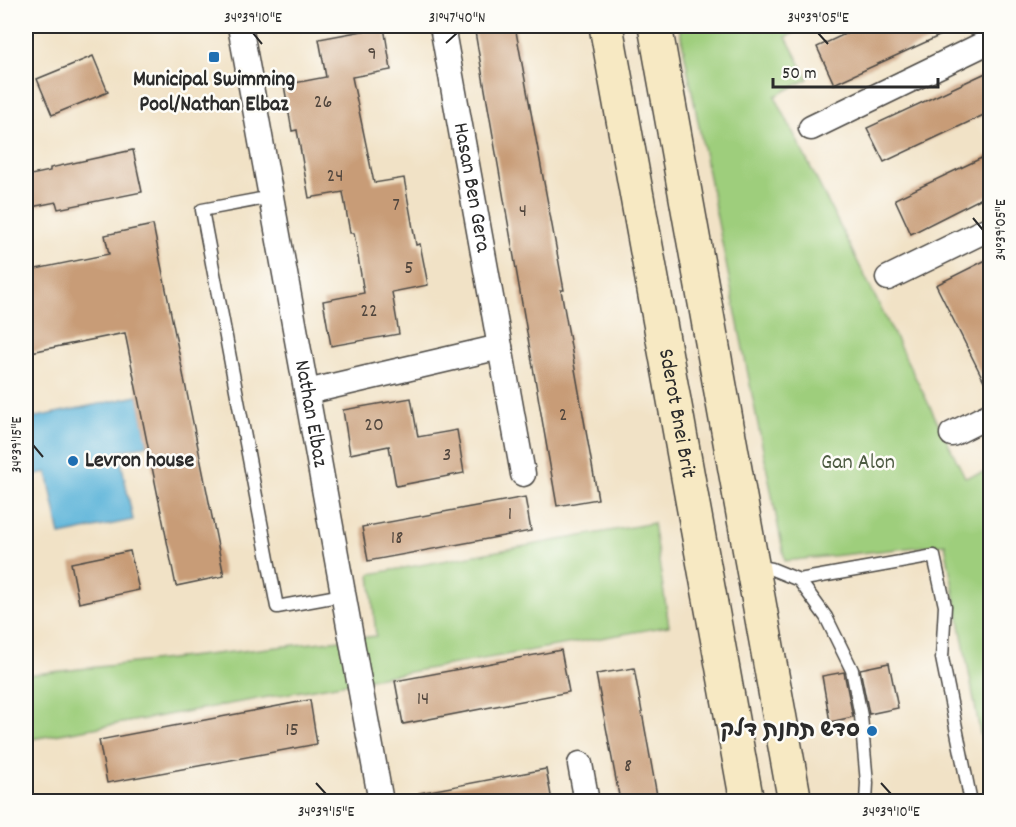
<svg xmlns="http://www.w3.org/2000/svg" width="1016" height="827" font-family="Dekko,'Playpen Sans Hebrew',sans-serif">
<style>
.green{fill:#9ece7c;stroke:#647c54;stroke-width:1.5}
.water{fill:#5cb4d9;stroke:#447082;stroke-width:1.5}
.building{fill:#c89c77}
.lines{fill:none;stroke-linecap:round;stroke-linejoin:round}
.service-casing{stroke:#494642;stroke-width:15}
.minor-casing{stroke:#494642;stroke-width:27}
.secondary-casing{stroke:#494642;stroke-width:36}
.service{stroke:#fff;stroke-width:12}
.minor{stroke:#fff;stroke-width:24}
.secondary{stroke:#f7e9c3;stroke-width:33}
.ticks{fill:none;stroke:#2b2b2b;stroke-width:2}
.poi-dot{fill:#1f6fb2;stroke:#fdfcf7;stroke-width:2}
.labels{text-anchor:middle;dominant-baseline:central;stroke-width:5;stroke-linejoin:round;paint-order:stroke}
.number-label{font-size:20px;fill:#52473e}
.poi-label{font-size:22px;font-weight:bold;fill:#2b2b2b;stroke:#fdfcf7}
.street-label{font-size:22px;fill:#2b2b2b;stroke:#fdfcf7}
.park-label{font-size:22px;fill:#4e5c43;stroke:#fdfcf7}
.neatline{fill:none;stroke:#2b2b2b;stroke-width:2}
.ticks-label{font-size:15px;text-anchor:middle;fill:#2b2b2b}
</style>
<rect width="100%" height="100%" fill="#fdfcf7"/>
<filter id="ink" filterUnits="userSpaceOnUse"><feTurbulence type="fractalNoise" baseFrequency=".0167" numOctaves="2"/><feDisplacementMap in="SourceGraphic" scale="12" xChannelSelector="R" yChannelSelector="G"/><feConvolveMatrix kernelMatrix="1 2 1 2 8 2 1 2 1" color-interpolation-filters="sRGB"/></filter>
<filter id="wash" filterUnits="userSpaceOnUse"><feTurbulence type="fractalNoise" baseFrequency=".008" numOctaves="4" result="noise"/><feDisplacementMap in="SourceGraphic" scale="24" xChannelSelector="R" yChannelSelector="G"/><feGaussianBlur stdDeviation="1.35" result="paint"/><feColorMatrix in="noise" values="0 0 0 0 0 0 0 0 0 0 0 0 0 0 0 0 0 1.4 0 .05"/><feComposite in="paint" operator="in"/></filter>
<g filter="url(#wash)">
<rect width="100%" height="100%" fill="#f1e2c6"/>
<path class="green" d="M679,26H808L786,37L808,79L775,96L965,477L990,471V786L945,544L785,561Z
M653,523L669,626L26,740V675L376,636L370,574Z"/>
<path class="water" d="M138,396L148,445L119,451L133,520L60,535L47,472L26,476V419Z"/>
<g id="blocks">
<path class="building" d="M474,26H515L564,290H561L598,499L557,506Z
M862,26H961L834,84L817,47Z
M384,27L391,70L352,77L374,183L404,178L416,245L420,244L428,285L392,292L399,334L331,346L323,301L364,293L354,233H350L343,192L309,198L297,130L292,131L284,85L326,77L319,39Z
M93,56L108,92L52,115L37,79Z
M990,71V112L884,162L867,128Z
M133,150L142,192L58,209L56,202L26,208V176L50,171V168Z
M990,154V194L911,234L895,199Z
M153,225L224,576L176,586L125,333L26,353V271L109,254L105,235Z
M990,258V393L936,285Z
M411,398L418,437L457,430L464,473L396,486L389,446L350,454L343,410Z
M525,497L531,531L368,561L362,527Z
M130,551L139,590L79,603L71,563Z
M561,650L569,692L403,724L395,681Z
M889,663L898,708L869,714L860,669Z
M634,668L658,801H620L596,674Z
M844,672L853,717L830,722L822,676Z
M310,700L317,744L107,783L99,740Z
M546,769L552,801H419V793Z"/>
</g>
</g>
<g filter="url(#ink)">
<use href="#blocks" fill-opacity="0" stroke="#494642" stroke-width="1.5"/>
<g class="lines">
<g class="service-casing">
<path id="service" d="M271,197L202,210L277,607L343,595
M755,566L772,569L799,580L826,617L852,670L861,716L867,783L866,802
M799,580L934,556L945,606L942,658L971,802"/>
</g>
<g class="minor-casing">
<g id="minor">
<path id="s1" d="M240,26L381,802"/>
<path id="s2" d="M442,26L523,474"/>
<path d="M811,128L990,41"/>
<path d="M888,278L990,228"/>
<path d="M307,392L500,347"/>
<path d="M952,434L990,415"/>
<path d="M580,764L587,802"/>
</g>
</g>
<g class="secondary-casing">
<g id="secondary">
<path id="s3" d="M606,26L747,802"/>
<path d="M655,26L795,802"/>
</g>
</g>
<use href="#service" class="service"/>
<use href="#minor" class="minor"/>
<use href="#secondary" class="secondary"/>
</g>
</g>
<path class="ticks" d="M253,33L262,44M818,33L828,44M446,43L457,33M973,218L983,230M33,445L43,457M316,783L326,794M881,783L891,794"/>
<g class="poi-dot">
<rect x="208" y="51" width="12" height="12" rx="3"/>
<circle cx="73" cy="461" r="6"/>
<circle cx="872" cy="731" r="6"/>
</g>
<g class="labels">
<g class="number-label">
<text x="372" y="55">9</text>
<text x="323" y="103">26</text>
<text x="335" y="177">24</text>
<text x="396" y="206">7</text>
<text x="523" y="212">4</text>
<text x="409" y="269">5</text>
<text x="369" y="312">22</text>
<text x="563" y="416">2</text>
<text x="374" y="426">20</text>
<text x="447" y="456">3</text>
<text x="510" y="515">1</text>
<text x="397" y="539">18</text>
<text x="423" y="700">14</text>
<text x="292" y="731">15</text>
<text x="628" y="767">8</text>
</g>
<g class="poi-label">
<text x="214" y="80">Municipal Swimming<tspan x="214" dy="25">Pool/Nathan Elbaz</tspan></text>
<text x="85" y="461" text-anchor="start">Levron house</text>
<text x="860" y="731" text-anchor="end">סדש תחנת דלק</text>
</g>
<g class="street-label">
<text stroke="none"><textPath href="#s2" startOffset="164">Hasan Ben Gera</textPath></text>
<text stroke="none"><textPath href="#s1" startOffset="394">Nathan Elbaz</textPath></text>
<text stroke="none"><textPath href="#s3" startOffset="394">Sderot Bnei Brit</textPath></text>
</g>
<g class="park-label">
<text x="858" y="463">Gan Alon</text>
</g>
</g>
<rect width="1016" height="827" fill="none" stroke="#fdfcf7" stroke-width="66"/>
<path d="M773 78v9h165v-9" fill="none" stroke="#2b2b2b" stroke-width="3"/>
<text x="782" y="78" font-size="18" fill="#2b2b2b" stroke="#fdfcf7" stroke-width="4.5" paint-order="stroke">50 m</text>
<rect x="33" y="33" width="950" height="761" class="neatline"/>
<g class="ticks-label">
<text x="253" y="22">34°39'10"E</text>
<text x="457" y="22">31°47'40"N</text>
<text x="818" y="22">34°39'05"E</text>
<text transform="translate(1000 230) rotate(-90)" y="5">34°39'05"E</text>
<text transform="translate(16 445) rotate(-90)" y="5">34°39'15"E</text>
<text x="326" y="816">34°39'15"E</text>
<text x="891" y="816">34°39'10"E</text>
</g>
</svg>
